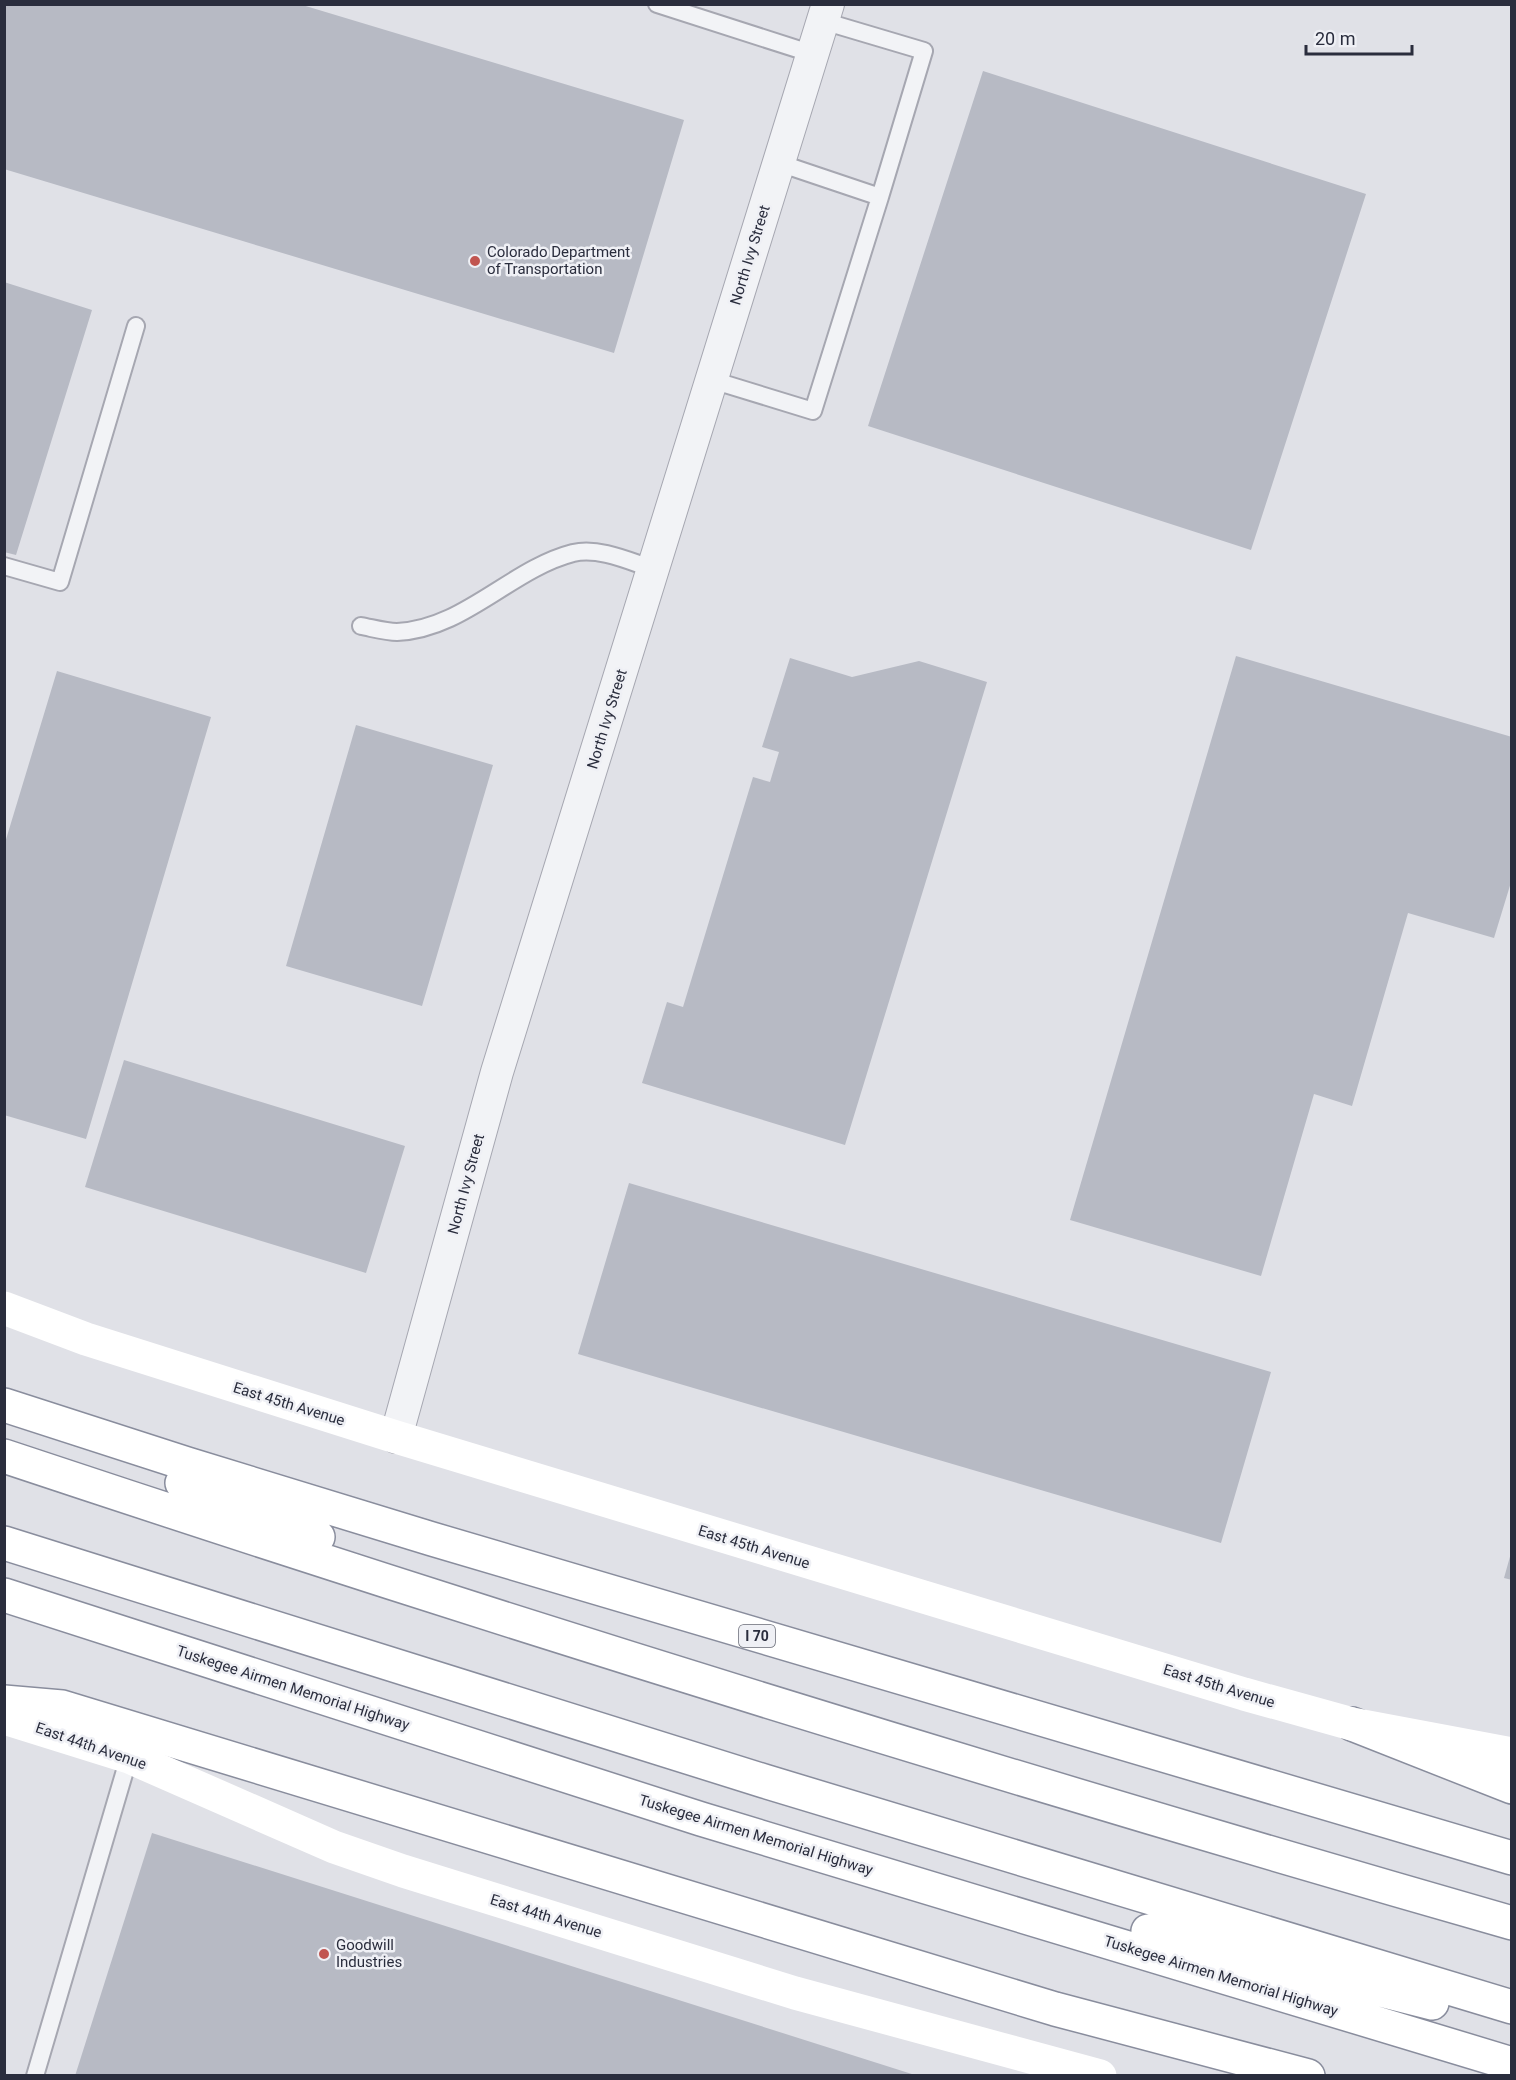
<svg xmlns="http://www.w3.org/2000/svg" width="1516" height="2080" font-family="Roboto,sans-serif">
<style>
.building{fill:#b7bac4}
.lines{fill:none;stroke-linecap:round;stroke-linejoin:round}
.lane-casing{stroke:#a6a7b1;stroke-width:20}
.street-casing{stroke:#a6a7b1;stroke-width:34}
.highway-casing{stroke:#898d9d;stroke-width:36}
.lane{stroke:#f2f3f6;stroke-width:16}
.street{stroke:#f2f3f6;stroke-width:32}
.secondary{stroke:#fff;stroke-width:33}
.highway{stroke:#fff;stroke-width:33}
.poi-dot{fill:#c15550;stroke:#eff0f5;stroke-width:2}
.labels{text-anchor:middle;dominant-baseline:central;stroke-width:5;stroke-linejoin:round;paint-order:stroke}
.shield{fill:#eff0f5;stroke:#656874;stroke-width:1.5}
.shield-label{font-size:14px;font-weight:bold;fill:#2a2d3d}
.poi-label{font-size:15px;fill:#2a2d3d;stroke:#eff0f5;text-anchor:start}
.street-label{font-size:15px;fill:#2a2d3d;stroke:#eff0f5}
</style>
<rect width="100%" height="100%" fill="#e0e1e7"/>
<path class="building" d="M4,4H299L684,120L614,353L4,169Z
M983,71L1366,194L1251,550L868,426Z
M4,282L92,310L16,555L4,552Z
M1236,656L1512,737V879L1494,938L1408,913L1352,1106L1314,1094L1261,1276L1070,1220Z
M790,658L852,677L919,661L987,682L845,1145L642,1083L667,1002L683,1007L753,777L770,782L779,752L762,747Z
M57,671L211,717L86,1139L4,1115V846Z
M356,725L493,765L422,1006L286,966Z
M124,1060L405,1146L366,1273L85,1187Z
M629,1183L1271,1372L1221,1543L578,1354Z
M1511,1553H1512V1580L1504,1578Z
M152,1833L915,2075V2076H75Z"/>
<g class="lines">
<g class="lane-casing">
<path id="lane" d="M657,4L813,54
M779,163L880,197L924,51L823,21
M712,380L813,411L880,197
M4,566L60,582L136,326
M361,626C372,628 386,632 397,632C464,629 511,569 573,553C599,547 629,561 653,569
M35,2076L129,1757"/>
</g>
<g class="street-casing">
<path id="street" d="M396,1437L497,1072L828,4"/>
</g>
<g class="highway-casing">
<path id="highway" d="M4,1405L187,1464L432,1539L1512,1858
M4,1456C503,1622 1006,1778 1512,1923
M182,1483L318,1537
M4,1543L764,1781L1512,2007
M4,1595L701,1819L1512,2064
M4,1702L62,1707L1055,2009L1308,2076
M1352,1724L1512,1787
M1148,1931L1432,2003"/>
</g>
<use href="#lane" class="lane"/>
<use href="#street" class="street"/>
<path class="secondary" d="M4,1308L86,1339L396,1437L1244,1694L1352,1724L1512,1754
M4,1718L129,1757L334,1847L403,1871L795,1993L1100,2076"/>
<use href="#highway" class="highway"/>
</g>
<g class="poi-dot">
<circle cx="475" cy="261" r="6"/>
<circle cx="324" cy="1954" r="6"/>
</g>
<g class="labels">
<rect class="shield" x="739" y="1625" width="36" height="22" rx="4.5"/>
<g class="shield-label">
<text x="757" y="1636">I 70</text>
</g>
<g class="poi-label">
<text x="487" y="252">Colorado Department<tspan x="487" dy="17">of Transportation</tspan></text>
<text x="336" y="1945">Goodwill<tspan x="336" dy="17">Industries</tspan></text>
</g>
<g class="street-label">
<text transform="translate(750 255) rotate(-73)">North Ivy Street</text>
<text transform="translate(607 719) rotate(-73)">North Ivy Street</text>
<text transform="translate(466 1184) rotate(-75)">North Ivy Street</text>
<text transform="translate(289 1404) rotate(17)">East 45th Avenue</text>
<text transform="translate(754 1547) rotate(17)">East 45th Avenue</text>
<text transform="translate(1219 1686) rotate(17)">East 45th Avenue</text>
<text transform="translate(293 1688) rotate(18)">Tuskegee Airmen Memorial Highway</text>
<text transform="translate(91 1746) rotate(19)">East 44th Avenue</text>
<text transform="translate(756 1835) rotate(17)">Tuskegee Airmen Memorial Highway</text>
<text transform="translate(546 1916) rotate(17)">East 44th Avenue</text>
<text transform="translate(1221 1976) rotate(17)">Tuskegee Airmen Memorial Highway</text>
</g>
</g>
<rect width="1516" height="2080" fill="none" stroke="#2a2d3d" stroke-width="12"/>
<path d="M1306 45v9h106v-9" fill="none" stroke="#2a2d3d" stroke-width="3"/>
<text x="1315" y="45" font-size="18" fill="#2a2d3d" stroke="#eff0f5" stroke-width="4.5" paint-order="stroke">20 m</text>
</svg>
